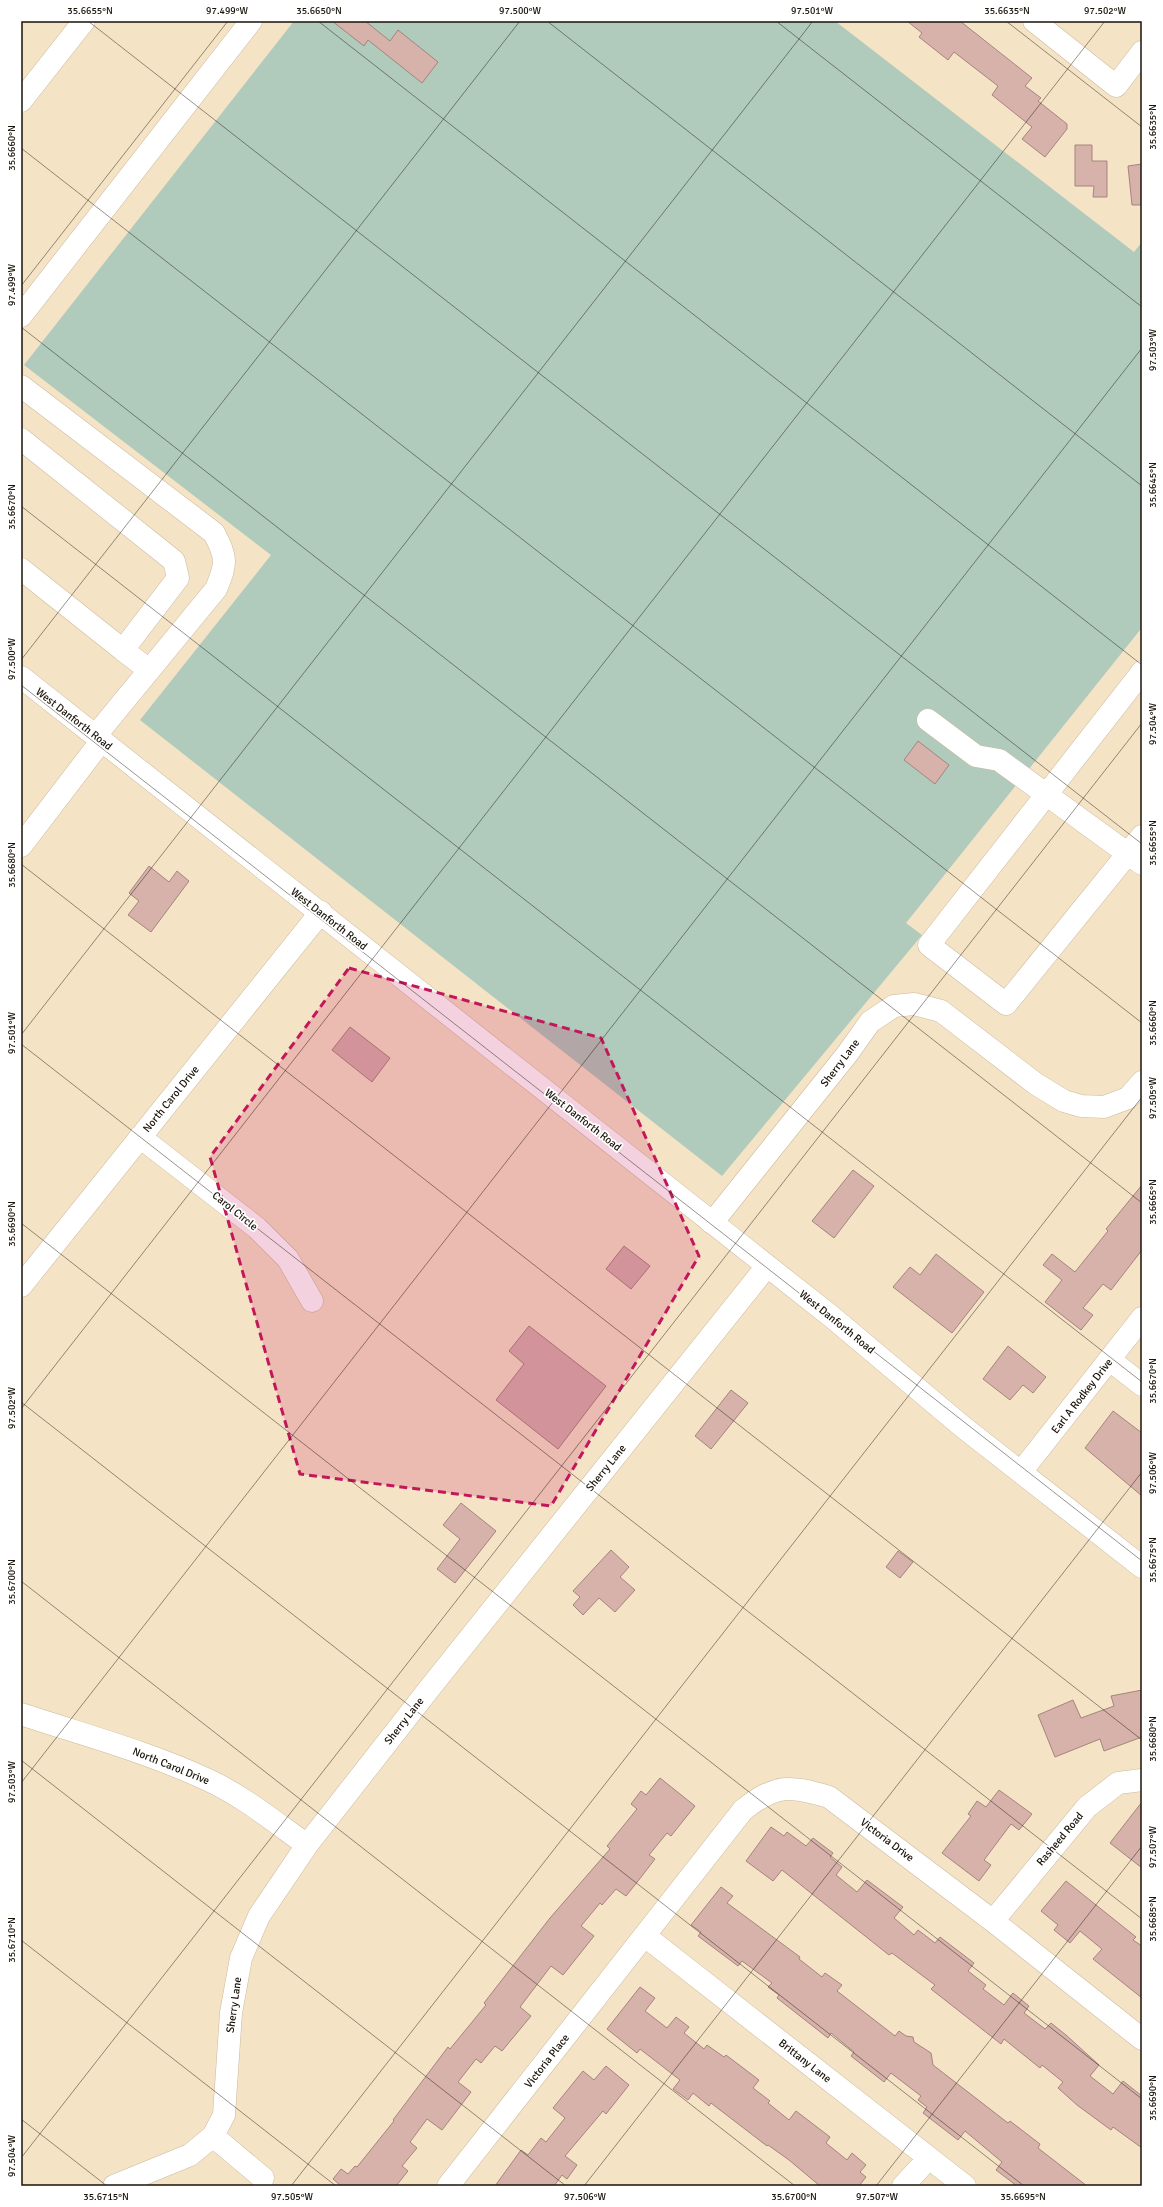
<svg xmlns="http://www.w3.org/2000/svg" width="1163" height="2207" font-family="Signika,sans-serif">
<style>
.green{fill:#b0cabb}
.building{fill:#d6b2ab;stroke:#a5847d}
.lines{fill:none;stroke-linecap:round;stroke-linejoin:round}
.minor-casing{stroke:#cbba9e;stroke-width:23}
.major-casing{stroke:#cbba9e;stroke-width:23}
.minor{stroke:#fff;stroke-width:22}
.major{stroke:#fff;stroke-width:22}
.marked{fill:#c2185b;fill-opacity:0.2;stroke:#c2185b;stroke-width:3;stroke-dasharray:8 5;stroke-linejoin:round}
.ticks{fill:none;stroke:#181208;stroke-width:1;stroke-opacity:0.45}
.labels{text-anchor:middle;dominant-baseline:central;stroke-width:3.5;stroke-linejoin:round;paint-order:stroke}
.street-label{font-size:11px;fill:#181208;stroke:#fff}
.neatline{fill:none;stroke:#181208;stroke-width:1.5}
.ticks-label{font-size:10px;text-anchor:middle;fill:#181208}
</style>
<rect width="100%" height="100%" fill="#f5e3c6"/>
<path class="green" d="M294,21H835L1134,252L1142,242V631L1140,630L906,923L922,935L722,1176L140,720L271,555L24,365Z"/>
<path class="building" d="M332,21H365L390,41L398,30L438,62L422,83L368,40L364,46Z
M907,21H960L1032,78L1025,86L1041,98L1038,101L1067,124V129L1045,157L1022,139L1032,127L992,95L998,86L954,52L948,60L919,37L922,33Z
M1075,145H1092V161H1107V197H1093L1094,186H1075Z
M1142,164V205H1132L1128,166Z
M918,741L949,765L935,784L904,760Z
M149,866L169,882L177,871L189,881L151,932L128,915L139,901L129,893Z
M350,1027L390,1058L372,1082L332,1050Z
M853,1170L874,1186L834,1238L812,1221Z
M1142,1185V1250L1111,1290L1103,1284L1083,1308L1093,1315L1081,1330L1045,1302L1062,1280L1043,1265L1052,1254L1075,1272L1108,1231L1106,1229Z
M624,1246L650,1266L631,1289L606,1269Z
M936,1254L984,1292L952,1333L893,1287L910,1267L920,1275Z
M529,1326L606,1386L558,1449L496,1400L524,1364L509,1351Z
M1008,1346L1046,1377L1033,1393L1023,1385L1010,1400L983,1379Z
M731,1390L748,1403L711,1449L695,1436Z
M1113,1411L1142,1433V1496L1085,1448Z
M461,1503L496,1531L455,1583L437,1569L460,1539L443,1525Z
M611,1550L629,1567L620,1577L635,1590L615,1612L599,1598L583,1615L573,1605L580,1597L573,1591Z
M898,1551L913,1562L900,1578L886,1567Z
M1142,1690V1737L1104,1751L1100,1739L1055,1757L1038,1715L1073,1700L1081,1718L1114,1706L1111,1696Z
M660,1778L695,1806L671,1836L667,1833L649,1855L655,1859L638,1881L626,1896L616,1889L602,1905L600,1903L581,1926L594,1936L563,1975L551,1966L520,2007L531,2016L502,2051L495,2046L481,2063L476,2059L458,2082L471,2092L442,2130L427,2119L410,2142L417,2148L402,2166L408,2171L396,2186H339L340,2185L333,2179L341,2169L348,2174L355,2166L357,2167L394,2121L393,2120L448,2047L450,2049L486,2005L484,2003L550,1918L610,1849L607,1846L637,1809L631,1804L641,1791L646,1795Z
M999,1790L1032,1814L1019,1830L1011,1824L984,1860L991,1865L979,1881L942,1853L971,1816L968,1814L977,1801L986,1807Z
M1142,1802V1868L1110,1843Z
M771,1827L784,1836L787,1832L806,1846L813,1838L833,1853L830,1857L842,1867L836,1875L857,1892L867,1880L903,1907L894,1918L914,1935L918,1930L935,1943L940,1937L974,1963L968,1971L986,1985L983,1989L1004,2005L1013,1993L1029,2006L1024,2013L1045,2029L1051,2023L1066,2035L1099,2065L1090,2076L1113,2094L1123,2081L1142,2096V2148L1113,2127L1111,2130L1077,2105L1058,2088L1063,2082L1042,2065L1040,2068L1004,2039L1001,2044L931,1989L935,1985L892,1953L889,1955L782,1870L773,1881L746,1861Z
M1066,1881L1136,1937L1133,1940L1142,1946V1998L1093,1959L1102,1949L1080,1931L1070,1943L1054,1930L1058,1925L1041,1911Z
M721,1887L733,1896L727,1903L800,1957L799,1959L822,1977L825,1973L842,1985L837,1991L895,2036L899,2031L906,2036L913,2037L914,2042L931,2053L933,2065L1008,2123L1010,2121L1040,2144L1038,2148L1087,2186H1017L996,2170L1002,2162L965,2131L958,2140L923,2113L927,2107L918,2100L921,2096L891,2073L884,2082L851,2056L854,2052L831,2033L828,2038L777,1998L779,1995L768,1987L772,1983L742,1961L738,1966L698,1936L701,1932L691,1925Z
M640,1987L655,1998L645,2011L667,2028L676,2017L689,2027L684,2033L704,2049L707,2045L724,2057L726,2055L759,2080L753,2088L770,2101L768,2103L789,2120L796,2111L830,2137L826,2143L847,2160L852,2153L866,2165L860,2172L866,2177L859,2186H820L789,2160L768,2145L767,2146L711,2103L709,2106L693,2093L688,2100L673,2089L680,2080L640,2049L637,2053L607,2029Z
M606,2066L629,2085L606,2114L603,2111L565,2156L577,2165L567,2179L562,2175L554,2186H495L521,2150L528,2155L541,2138L546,2142L565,2118L553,2108L583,2071L594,2080Z"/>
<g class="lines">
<g class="minor-casing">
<path id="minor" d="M1034,21L1116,86L1142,52
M21,101L84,21
M21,316L251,21
M21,386L214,533C227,558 227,563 216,589L96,735
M21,439L174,561L178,578L123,650L149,670
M21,569L123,650
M1142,672L929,945L1006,1004L1142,836
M928,720L976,756L999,760L1142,864
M21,846L102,740
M140,1137L257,1228L288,1259L312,1301
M712,1223L848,1053L870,1022L894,1006L914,1004L941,1011L1036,1084L1064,1101L1081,1106L1104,1107L1128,1098L1142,1082
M21,1286L321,912
M1110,1360L1142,1385
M1021,1472L1142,1318
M21,1714C84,1735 148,1752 208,1780C243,1796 276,1823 307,1845
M993,1921L1087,1807L1118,1783L1142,1780
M645,1936L965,2186
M213,2136L263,2178
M114,2186L190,2155L213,2136L224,2115L231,2013L241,1958L259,1916L307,1845L429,1689L767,1266
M448,2186L743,1810C776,1784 789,1785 829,1797L993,1921L1142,2039
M903,2186L929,2158"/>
</g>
<g class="major-casing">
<path id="major" d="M21,677L832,1317L963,1427L1142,1567"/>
</g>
<use href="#minor" class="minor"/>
<use href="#major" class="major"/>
</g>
<path class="marked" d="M349,968L601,1038L699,1256L551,1506L300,1474L210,1157Z"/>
<path class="ticks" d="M88,21L1142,844M318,21L1142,665M547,21L1142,486M776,21L1142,307M1006,21L1142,127M21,148L1142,1023M21,286L228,21M21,327L1142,1203M21,506L1142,1382M21,660L520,21M21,685L1142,1561M21,864L1142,1740M21,1035L813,21M21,1044L1142,1919M21,1223L1142,2099M21,1402L1024,2186M21,1409L1105,21M21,1581L795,2186M21,1760L566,2186M21,1783L1142,348M21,1940L336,2186M21,2119L107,2186M21,2158L1142,723M291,2186L1142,1097M584,2186L1142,1472M876,2186L1142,1846"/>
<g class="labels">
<g class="street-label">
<text transform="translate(74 719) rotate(38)">West Danforth Road</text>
<text transform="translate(329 919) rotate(38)">West Danforth Road</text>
<text transform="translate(840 1063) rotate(-53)">Sherry Lane</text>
<text transform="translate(171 1099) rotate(-51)">North Carol Drive</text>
<text transform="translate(583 1120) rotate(38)">West Danforth Road</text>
<text transform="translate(235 1211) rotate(39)">Carol Circle</text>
<text transform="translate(837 1322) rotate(39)">West Danforth Road</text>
<text transform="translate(1082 1396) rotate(-52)">Earl A Rodkey Drive</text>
<text transform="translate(606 1468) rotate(-51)">Sherry Lane</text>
<text transform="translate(404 1721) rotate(-52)">Sherry Lane</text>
<text transform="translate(171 1766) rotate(22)">North Carol Drive</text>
<text transform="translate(1060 1839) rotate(-50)">Rasheed Road</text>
<text transform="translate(887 1840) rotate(37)">Victoria Drive</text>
<text transform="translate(234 2005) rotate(-82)">Sherry Lane</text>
<text transform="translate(547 2061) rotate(-52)">Victoria Place</text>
<text transform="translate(805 2061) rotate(38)">Brittany Lane</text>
</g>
</g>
<rect width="1163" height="2207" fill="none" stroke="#ffffff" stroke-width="44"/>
<rect x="22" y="22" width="1119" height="2163" class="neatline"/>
<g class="ticks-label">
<text x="90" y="14">35.6655°N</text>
<text x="227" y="14">97.499°W</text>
<text x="319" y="14">35.6650°N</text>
<text x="520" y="14">97.500°W</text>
<text x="812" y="14">97.501°W</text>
<text x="1007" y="14">35.6635°N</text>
<text x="1105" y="14">97.502°W</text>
<text transform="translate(1152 127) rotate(-90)" y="4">35.6635°N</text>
<text transform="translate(11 148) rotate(-90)" y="4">35.6660°N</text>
<text transform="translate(11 285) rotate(-90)" y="4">97.499°W</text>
<text transform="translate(1152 350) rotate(-90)" y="4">97.503°W</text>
<text transform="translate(1152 485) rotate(-90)" y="4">35.6645°N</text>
<text transform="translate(11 507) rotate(-90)" y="4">35.6670°N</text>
<text transform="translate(11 659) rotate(-90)" y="4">97.500°W</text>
<text transform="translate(1152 724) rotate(-90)" y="4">97.504°W</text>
<text transform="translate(1152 843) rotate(-90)" y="4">35.6655°N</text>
<text transform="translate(11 865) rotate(-90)" y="4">35.6680°N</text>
<text transform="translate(1152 1023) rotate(-90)" y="4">35.6660°N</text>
<text transform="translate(11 1033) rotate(-90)" y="4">97.501°W</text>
<text transform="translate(1152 1098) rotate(-90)" y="4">97.505°W</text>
<text transform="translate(1152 1202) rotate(-90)" y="4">35.6665°N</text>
<text transform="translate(11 1224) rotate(-90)" y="4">35.6690°N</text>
<text transform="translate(1152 1381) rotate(-90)" y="4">35.6670°N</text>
<text transform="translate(11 1408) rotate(-90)" y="4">97.502°W</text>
<text transform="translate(1152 1473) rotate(-90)" y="4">97.506°W</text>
<text transform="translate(1152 1560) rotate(-90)" y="4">35.6675°N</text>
<text transform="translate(11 1582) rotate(-90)" y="4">35.6700°N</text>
<text transform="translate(1152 1739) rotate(-90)" y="4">35.6680°N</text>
<text transform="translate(11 1782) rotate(-90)" y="4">97.503°W</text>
<text transform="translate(1152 1847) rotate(-90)" y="4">97.507°W</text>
<text transform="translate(1152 1919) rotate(-90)" y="4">35.6685°N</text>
<text transform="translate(11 1940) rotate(-90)" y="4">35.6710°N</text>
<text transform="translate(1152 2098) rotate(-90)" y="4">35.6690°N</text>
<text transform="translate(11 2156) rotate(-90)" y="4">97.504°W</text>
<text x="106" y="2200">35.6715°N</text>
<text x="292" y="2200">97.505°W</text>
<text x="585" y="2200">97.506°W</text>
<text x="794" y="2200">35.6700°N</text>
<text x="877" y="2200">97.507°W</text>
<text x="1023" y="2200">35.6695°N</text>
</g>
</svg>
